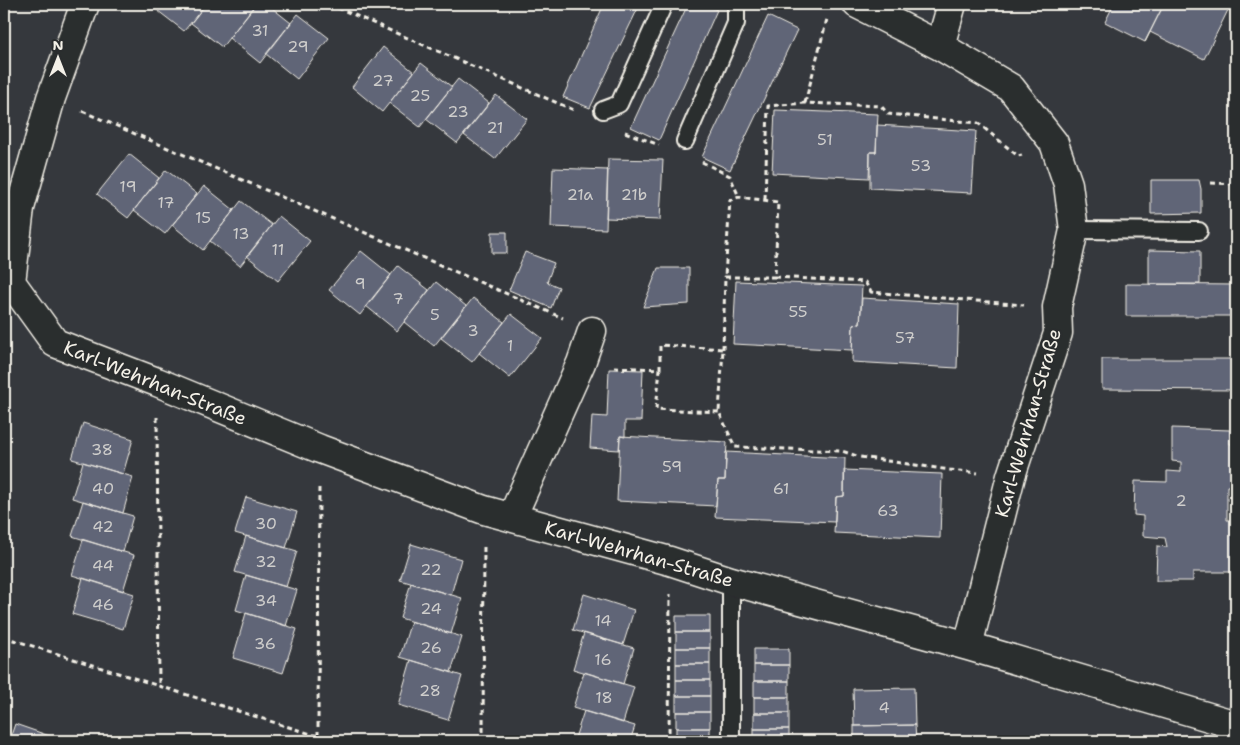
<svg xmlns="http://www.w3.org/2000/svg" width="1240" height="745" font-family="'Shantell Sans',sans-serif">
<style>
.building{fill:#616577;stroke:#f4f1e8}
.lines{fill:none;stroke-linecap:round;stroke-linejoin:round}
.lane-casing{stroke:#f4f1e8;stroke-width:20}
.street-casing{stroke:#f4f1e8;stroke-width:31}
.path{stroke:#f4f1e8;stroke-width:3;stroke-dasharray:5 4;stroke-linecap:butt}
.lane{stroke:#2a2d2e;stroke-width:16}
.street{stroke:#2a2d2e;stroke-width:28}
.labels{text-anchor:middle;dominant-baseline:central;stroke-width:4.5;stroke-linejoin:round;paint-order:stroke}
.number-label{font-size:16px;fill:#cfcecc}
.street-label{font-size:19px;fill:#f4f1e8;stroke:#2a2d2e}
</style>
<rect width="100%" height="100%" fill="#35383d"/>
<filter id="ink" filterUnits="userSpaceOnUse"><feTurbulence type="fractalNoise" baseFrequency=".02" numOctaves="2"/><feDisplacementMap in="SourceGraphic" scale="10" xChannelSelector="R" yChannelSelector="G"/><feConvolveMatrix kernelMatrix="1 2 1 2 8 2 1 2 1" color-interpolation-filters="sRGB"/></filter>
<g filter="url(#ink)">
<path class="building" d="M156,4H206L184,31L153,7Z
M206,4H249L253,7L222,47L191,23Z
M256,4H267L291,23L260,63L229,38Z
M604,4H640L590,108L563,97Z
M688,4H704L717,10L659,140L631,127Z
M1114,4H1164L1145,42L1105,22Z
M1164,4H1231L1204,59L1150,32L1145,42Z
M298,14L329,38L297,79L266,54Z
M768,16L797,30L730,170L702,157Z
M383,47L414,72L382,112L352,87Z
M421,63L452,87L420,127L389,103Z
M458,79L489,103L457,143L426,119Z
M496,95L527,119L495,159L464,135Z
M775,110L878,114L876,152H870L869,178L772,173Z
M877,125L976,131L972,193L870,188V152H876Z
M129,154L159,178L128,218L97,194Z
M608,159L663,160L660,220L606,218Z
M553,168L608,170L606,229L551,227Z
M166,170L197,194L165,234L134,210Z
M1151,180H1199L1201,189V213L1151,214Z
M204,186L234,210L203,250L172,225Z
M241,201L272,225L240,266L210,241Z
M279,216L310,241L278,281L247,256Z
M492,232H507V253H492Z
M1149,250L1200,251V284H1149Z
M361,251L391,275L360,315L329,290Z
M525,252L554,263L547,282L559,287L551,308L509,290Z
M398,266L429,290L397,331L366,306Z
M658,268H689V304L643,307Z
M736,281L862,286L860,324L853,325L852,350L733,344Z
M436,282L466,306L434,346L404,322Z
M1126,284L1236,285V316H1126Z
M473,298L504,322L472,362L441,338Z
M862,298L959,304L957,368L852,362L853,325L860,324Z
M511,314L542,338L510,378L479,353Z
M1102,359H1236V390L1102,389Z
M609,369L643,370L641,421H625V437L620,436L619,450L590,448L592,416L607,417Z
M83,423L133,439L123,474L72,459Z
M1172,428L1230,430V444H1236V486H1227V520H1236V572H1193V581H1156L1157,546L1167,547L1165,538L1143,536V516L1134,515L1135,481L1167,482V471L1181,472V462L1172,461Z
M620,436L727,442L725,480H718L716,506L617,501Z
M726,452L845,458L844,496L836,497L835,522L715,517L718,480H725Z
M83,462L133,477L123,513L72,498Z
M844,470L942,474L940,538L834,533L836,497L844,496Z
M246,497L297,512L286,548L235,533Z
M83,501L133,516L123,552L72,536Z
M246,536L297,551L286,587L235,572Z
M83,540L134,555L123,591L72,575Z
M411,544L461,559L451,595L400,580Z
M246,575L297,590L286,626L236,610Z
M83,578L134,594L123,629L72,614Z
M411,583L462,598L451,634L400,618Z
M584,594L634,610L623,645L573,630Z
M246,613L297,629L283,673L233,658Z
M676,616H710V632H676Z
M411,621L462,637L451,672L400,657Z
M676,632H710V648H676Z
M584,633L634,648L623,684L573,669Z
M676,648H710V664H676Z
M754,649H789V665H754Z
M411,660L462,676L448,720L398,705Z
M676,664H710V680H676Z
M754,665H789V681H754Z
M584,672L634,687L623,723L573,708Z
M676,680H710V696H676Z
M754,681H789V697H754Z
M914,688L915,725L854,726L853,689Z
M676,696H710V712H676Z
M754,697H789V713H754Z
M584,711L635,726L630,741H574Z
M676,712H710V728H676Z
M754,713H789V729H754Z
M15,724L64,741H9Z
M915,725L916,741H854V726Z
M676,728H710V741H676Z
M754,729H789V741H754Z"/>
<g class="lines">
<g class="lane-casing">
<path id="lane" d="M603,110L619,104L664,4
M685,141L736,23V4
M1074,230L1199,231
M731,581V741"/>
</g>
<g class="street-casing">
<path id="street" d="M85,4L51,98L20,208L11,282L55,343L157,382L320,449L484,510L670,561L731,581L968,646L1236,725
M857,4L940,46L1011,88L1054,143L1068,184L1074,230L1057,307L1058,333L1011,476L968,646
M940,46L952,4
M512,517L581,363L592,331"/>
</g>
<path class="path" d="M329,4L576,111
M805,103L827,19
M82,111L563,318
M625,132L659,145
M702,162L730,176L739,197
M1211,183L1236,184
M765,199L768,106L805,103L881,106L888,114L978,123L1018,156L1022,155
M775,277L865,282L871,292L1024,305
M723,349L725,277H775L778,202L739,197L730,200L725,277
M614,367L660,369L656,409L719,412
M660,369V345L723,349L719,412L735,447L842,451L860,457L950,470L978,473
M157,417L159,686
M4,637L333,741
M318,736L319,485
M483,741L484,544
M669,741L670,594"/>
<use href="#lane" class="lane"/>
<use href="#street" class="street"/>
</g>
</g>
<g class="labels">
<g class="number-label">
<text x="260" y="30">31</text>
<text x="298" y="46">29</text>
<text x="383" y="80">27</text>
<text x="420" y="95">25</text>
<text x="458" y="111">23</text>
<text x="495" y="127">21</text>
<text x="825" y="139">51</text>
<text x="921" y="165">53</text>
<text x="128" y="186">19</text>
<text x="580" y="194">21a</text>
<text x="634" y="194">21b</text>
<text x="166" y="202">17</text>
<text x="203" y="217">15</text>
<text x="241" y="233">13</text>
<text x="278" y="249">11</text>
<text x="360" y="283">9</text>
<text x="398" y="298">7</text>
<text x="798" y="311">55</text>
<text x="435" y="314">5</text>
<text x="473" y="330">3</text>
<text x="905" y="337">57</text>
<text x="510" y="345">1</text>
<text x="102" y="449">38</text>
<text x="672" y="466">59</text>
<text x="103" y="488">40</text>
<text x="781" y="488">61</text>
<text x="1181" y="500">2</text>
<text x="888" y="510">63</text>
<text x="266" y="523">30</text>
<text x="103" y="526">42</text>
<text x="266" y="561">32</text>
<text x="103" y="565">44</text>
<text x="431" y="569">22</text>
<text x="266" y="600">34</text>
<text x="103" y="604">46</text>
<text x="431" y="608">24</text>
<text x="603" y="620">14</text>
<text x="265" y="643">36</text>
<text x="431" y="647">26</text>
<text x="603" y="659">16</text>
<text x="430" y="690">28</text>
<text x="604" y="697">18</text>
<text x="884" y="707">4</text>
</g>
<g class="street-label">
<text transform="translate(155 383) rotate(22)">Karl-Wehrhan-Straße</text>
<text transform="translate(1028 423) rotate(-74)">Karl-Wehrhan-Straße</text>
<text transform="translate(639 554) rotate(16)">Karl-Wehrhan-Straße</text>
</g>
</g>
<rect width="1240" height="745" fill="none" stroke="#2a2d2e" stroke-width="20"/>
<rect x="10" y="10" width="1220" height="725" fill="none" stroke="#f4f1e8" stroke-width="2" filter="url(#ink)"/>
<g transform="translate(58 58)" stroke="#2a2d2e" stroke-width="4" paint-order="stroke">
<path d="M0-4L9 19L0 12L-9 19Z" fill="#f4f1e8"/>
<text y="-8" font-size="14" font-weight="bold" text-anchor="middle" fill="#f4f1e8">N</text>
</g>
</svg>
